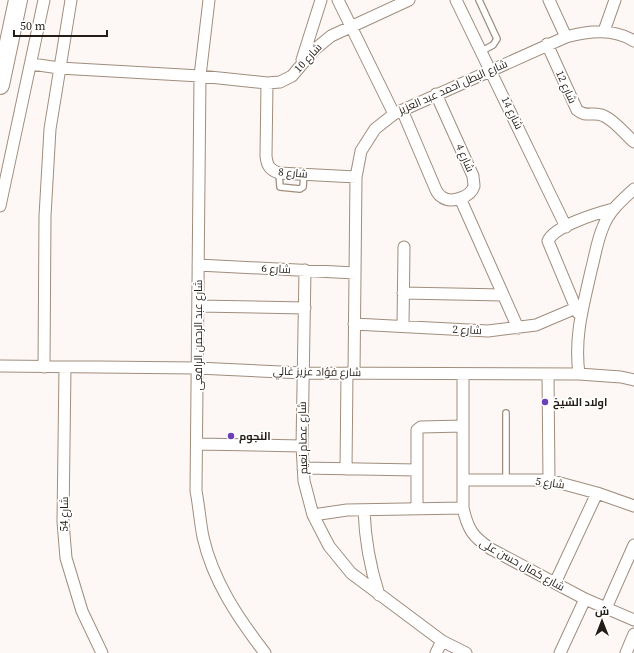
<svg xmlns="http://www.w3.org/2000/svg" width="634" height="653" font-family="'Source Serif 4',Cairo,serif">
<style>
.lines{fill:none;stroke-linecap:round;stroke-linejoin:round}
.service-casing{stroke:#a08d7d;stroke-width:8}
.minor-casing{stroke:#a08d7d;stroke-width:13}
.trunk-casing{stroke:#a08d7d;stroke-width:20}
.service{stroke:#fff;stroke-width:5.5}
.minor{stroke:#fff;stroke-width:11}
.trunk{stroke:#fff;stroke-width:18}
.poi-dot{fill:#6b40b8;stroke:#fff;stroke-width:1.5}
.labels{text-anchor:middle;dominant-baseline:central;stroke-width:3.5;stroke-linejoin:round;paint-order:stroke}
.street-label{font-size:11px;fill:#241c16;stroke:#fff}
.poi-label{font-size:11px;font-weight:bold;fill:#241c16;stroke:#fff;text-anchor:start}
</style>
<rect width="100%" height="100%" fill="#fdf8f5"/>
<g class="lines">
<g class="service-casing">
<path id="service" d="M479,0L497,39L493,45L482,51
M279,173L280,187L300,189L303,187L304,174
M506,413V480"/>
</g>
<g class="minor-casing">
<path id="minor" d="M209,0L200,76L196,491C199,506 200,522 203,537C213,581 238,618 265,653
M338,0L394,114
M456,0L566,227
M549,0L566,37
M604,31L615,0
M547,44L577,110C586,118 594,111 604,116C615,121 625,134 634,142
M302,60L321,0
M32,64L59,68L200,76L267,83L280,82L292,76L314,50L331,36L409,0
M267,83L266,156C267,166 270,170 279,173L356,177
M402,110L436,190C437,192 440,196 442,197C451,204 471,197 474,186C474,183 473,179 473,176L436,94
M460,198L518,328
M0,206L44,0
M198,265L355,273
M305,270L302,446L304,481L313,515L329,546L351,573L442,641L466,653
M403,293L503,295
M198,306L305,308
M578,313L548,241C554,226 598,213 613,209
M354,324L488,331L536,325L576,308
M403,326L404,247
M0,366L197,368L303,373L579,374L621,377L634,380
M44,367L45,216L50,129L71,0
M65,367L63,522L66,558L82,611L102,653
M354,373L356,177L361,151L375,129L394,114L566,37C589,31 613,28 634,41
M463,374V508C468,530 473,537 491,549L585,599L634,620
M548,374L549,480
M579,374C574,337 583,307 591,271C595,256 597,241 603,227C609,211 622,200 634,189
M197,444L302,446
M303,468L417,470
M346,469L347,373
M463,480H549L597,493L634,506
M417,509V430L421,427L463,426
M364,510C365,540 370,567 379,595
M313,515L347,510L463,508
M555,583L597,493
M606,608L634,545
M436,653L442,641
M560,653L585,599
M626,653L634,634"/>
</g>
<g class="trunk-casing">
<path id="trunk" d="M0,85L18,0"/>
</g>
<use href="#service" class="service"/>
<use href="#minor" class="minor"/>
<use href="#trunk" class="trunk"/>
</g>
<g class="poi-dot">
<circle cx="545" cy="402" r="4"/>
<circle cx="231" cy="436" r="4"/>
</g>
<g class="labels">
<g class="street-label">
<text transform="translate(308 58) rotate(-47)">شارع 10</text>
<text transform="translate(453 87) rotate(-24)">شارع البطل احمد عبد العزيز</text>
<text transform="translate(566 87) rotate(66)">شارع 12</text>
<text transform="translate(512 113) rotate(64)">شارع 14</text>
<text transform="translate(465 158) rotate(66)">شارع 4</text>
<text transform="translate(293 173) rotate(5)">شارع 8</text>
<text transform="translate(276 269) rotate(3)">شارع 6</text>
<text transform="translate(467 330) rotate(3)">شارع 2</text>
<text transform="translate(198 335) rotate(-90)">شارع عبد الرحمن الرافعى</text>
<text transform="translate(317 372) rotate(1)">شارع فؤاد عزيز غالي</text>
<text transform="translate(303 438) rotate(-91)">شارع عصام نعيم</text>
<text transform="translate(550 483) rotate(8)">شارع 5</text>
<text transform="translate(64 514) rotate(-90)">شارع 54</text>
<text transform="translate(522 565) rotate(29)">شارع كمال حسن على</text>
</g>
<g class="poi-label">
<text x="553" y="402">اولاد الشيخ</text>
<text x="239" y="436">النجوم</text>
</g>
</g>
<g transform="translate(602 621)" stroke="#ffffff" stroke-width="3" paint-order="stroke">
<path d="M0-3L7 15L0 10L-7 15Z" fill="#241c16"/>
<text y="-6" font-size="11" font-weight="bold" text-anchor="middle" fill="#241c16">ش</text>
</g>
<path d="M14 30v6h93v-6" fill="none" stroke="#241c16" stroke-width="2"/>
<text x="20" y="30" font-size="12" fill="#241c16" stroke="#ffffff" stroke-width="3" paint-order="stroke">50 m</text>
</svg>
